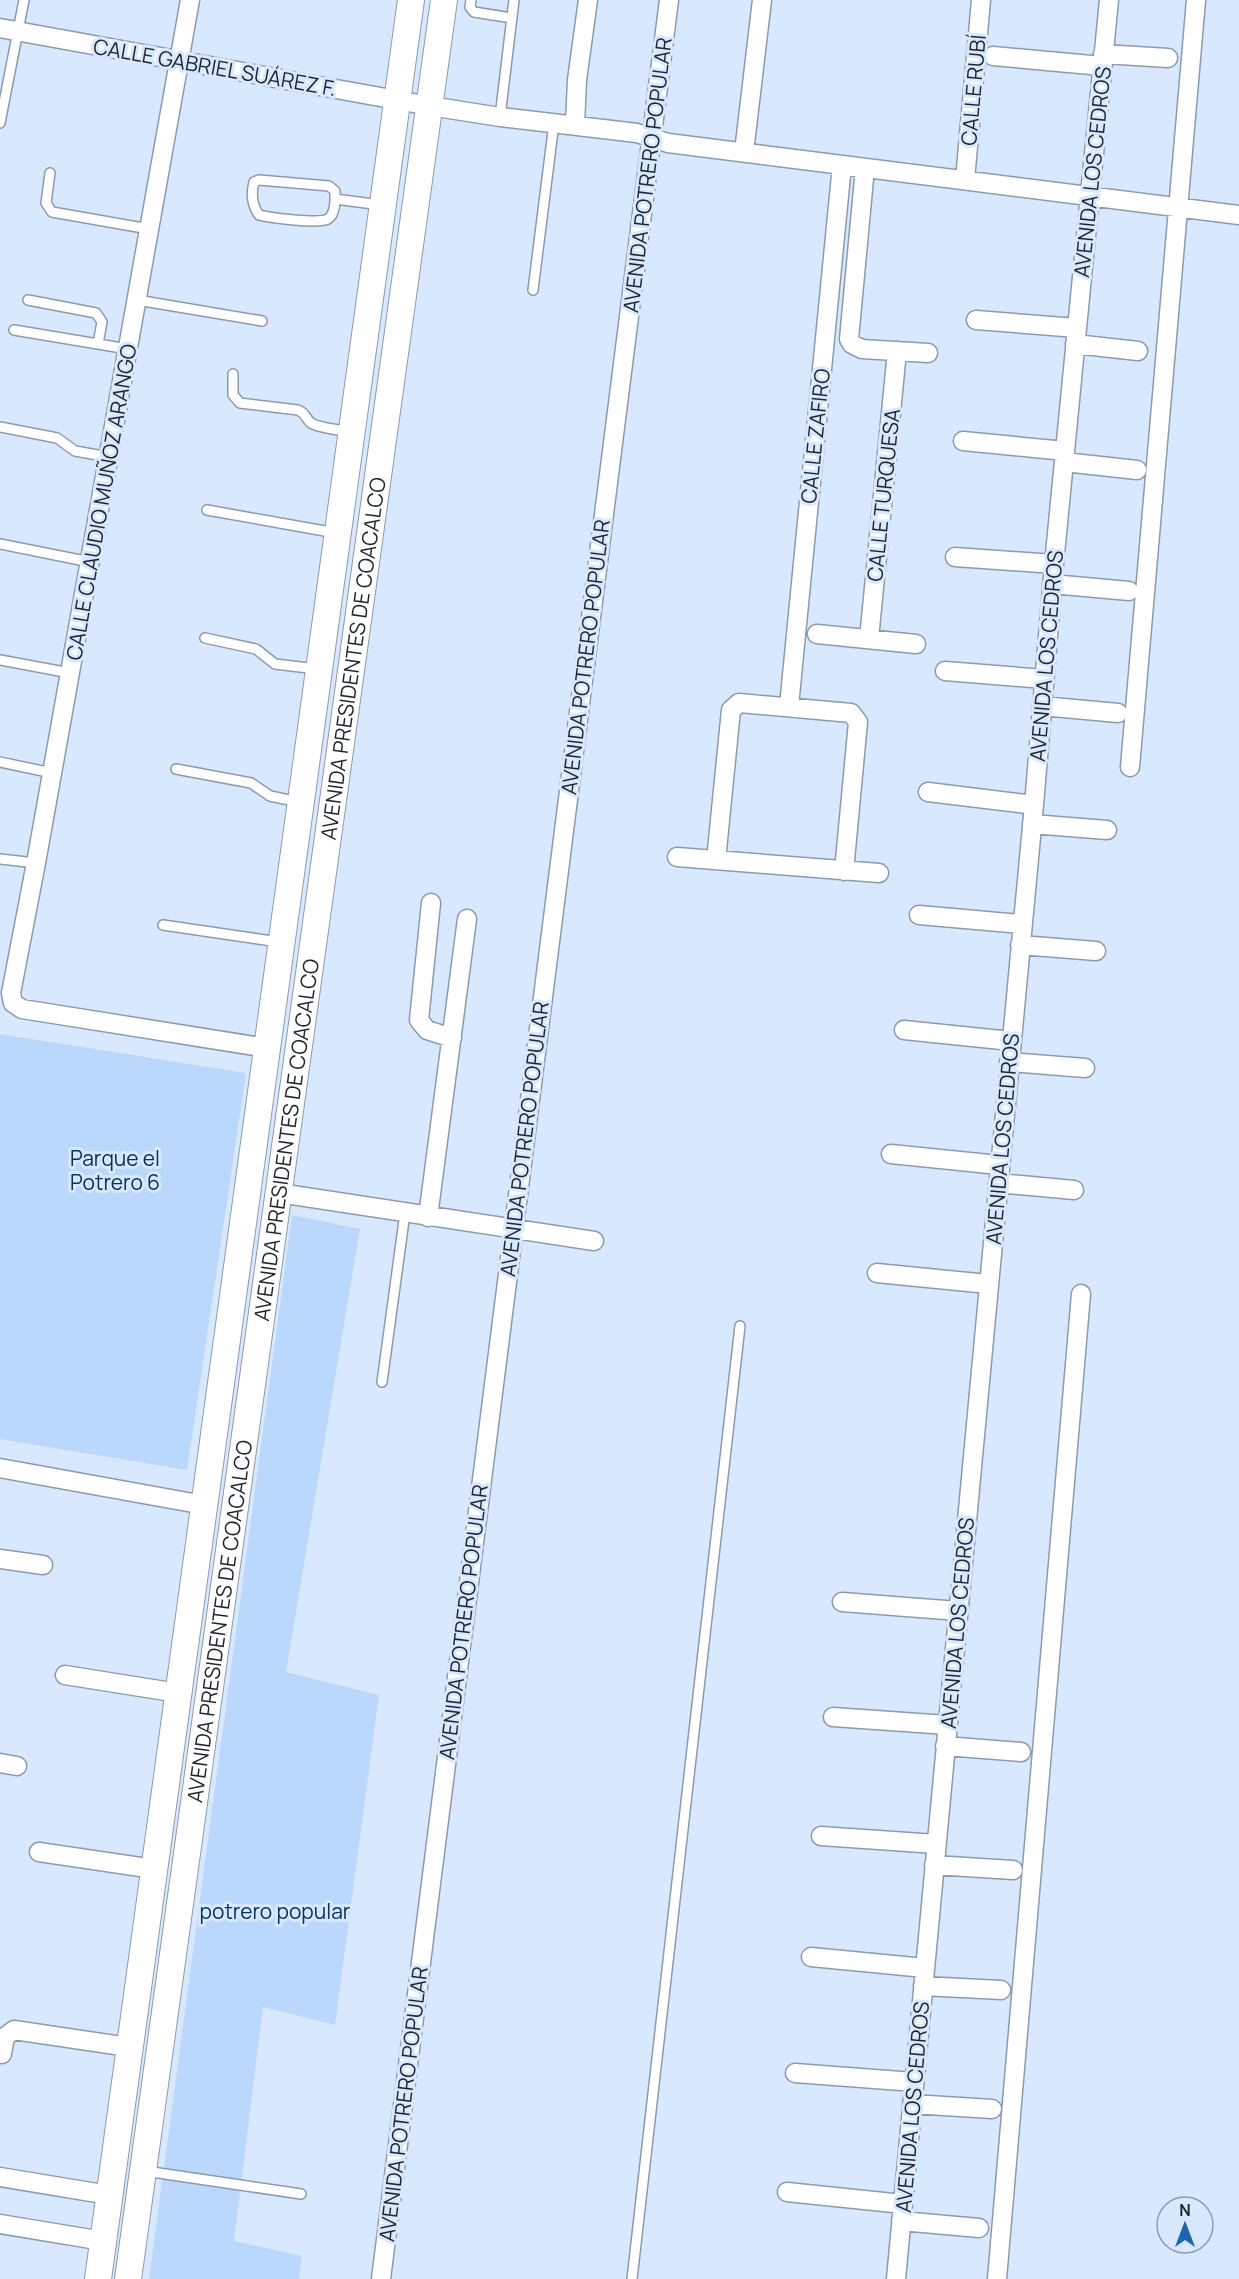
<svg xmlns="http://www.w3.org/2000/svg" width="1239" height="2279" font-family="Manrope,sans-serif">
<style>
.green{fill:#bad7fc}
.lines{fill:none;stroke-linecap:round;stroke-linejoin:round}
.lane-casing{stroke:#8b9baf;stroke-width:12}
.street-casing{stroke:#8b9baf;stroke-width:21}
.secondary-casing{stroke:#8b9baf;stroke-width:28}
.lane{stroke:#fff;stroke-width:9}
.street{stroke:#fff;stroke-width:18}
.secondary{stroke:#fff;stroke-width:26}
.labels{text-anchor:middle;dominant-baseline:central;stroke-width:6;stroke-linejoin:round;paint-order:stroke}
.street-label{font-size:21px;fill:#1f252c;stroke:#d8e9ff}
.park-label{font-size:21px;fill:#023365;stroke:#d8e9ff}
</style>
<rect width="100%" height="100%" fill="#d8e9ff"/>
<path class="green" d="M0,1034L246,1073L187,1470L0,1439Z
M292,1215L360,1229L286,1672L379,1695L335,2025L263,2007L234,2241L302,2256L299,2279H149Z"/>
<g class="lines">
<g class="lane-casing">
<path id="lane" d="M471,0L470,7L474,12L512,18
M500,117L514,0
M0,123L24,0
M50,173L46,203L52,212L149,229
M259,180L329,186L335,191C335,200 336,213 328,219C319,224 270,218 259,215C252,205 251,193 254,182Z
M335,199L381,205
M533,290L554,123
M28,300L96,313L102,322L98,344
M137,300L262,321
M14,330L128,349
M233,374V395L240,403L298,410C306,413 305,418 311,423C318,428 341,430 350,432
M0,427L57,438L75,451L109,457
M207,510L336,533
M0,544L90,562
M205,638L256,649L275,664L317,669
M0,660L70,673
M0,762L52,773
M176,769L251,783L270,796L299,802
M0,859L36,863
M163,925L279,942
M382,1382L405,1213
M145,2171L301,2194
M632,2279L740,1326"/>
</g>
<g class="street-casing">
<path id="street" d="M190,0L36,863L11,993L13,1003L22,1009L267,1048
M0,28L430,106L500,117L637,133L668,143L1239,215
M1103,54L1168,58
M993,56L1102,66
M575,125L577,80L588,0
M744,152L762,0
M865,168L849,339L852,344L862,349L928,353
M965,180L981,0
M976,320L1077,328
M1075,344L1138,351
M963,441L1065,451
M1064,462L1137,470
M955,557L1054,564
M1052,584L1129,591
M817,634L916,644
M869,639L897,351
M945,671L1044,679
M789,706L842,165
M1042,706L1118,713
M1130,767L1196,0
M928,792L1034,805
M1032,824L1107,830
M677,857L879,873
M716,860L731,710L739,703L851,713L858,722L844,871
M431,903L419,1020L427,1030L452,1038
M919,915L1021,924
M1020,945L1096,951
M904,1030L1011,1041
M1009,1062L1085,1068
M891,1154L999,1165
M998,1183L1074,1190
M279,1193L594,1241
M428,1217L467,919
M877,1273L988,1284
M0,1468L204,1505
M0,1559L43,1565
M842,1602L958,1611
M65,1675L178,1693
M833,1717L947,1725
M945,1746L1021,1752
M0,1763L17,1766
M821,1836L936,1844
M39,1852L154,1869
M934,1865L1013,1870
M811,1957L925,1968
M923,1986L1001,1990
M2,2054L5,2037L14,2030L129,2047
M795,2073L914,2082
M912,2104L992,2109
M0,2177L109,2195
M787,2192L903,2204
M901,2221L979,2228
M0,2224L103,2241
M381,2279L669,0
M896,2279L1034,805L1054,564L1109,0
M997,2279L1081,1294"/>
</g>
<g class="secondary-casing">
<g id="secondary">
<path d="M98,2279L411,0"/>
<path id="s1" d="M128,2279L444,0"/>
</g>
</g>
<use href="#lane" class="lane"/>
<use href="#street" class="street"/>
<use href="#secondary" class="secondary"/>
</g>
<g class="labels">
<g class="street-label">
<text transform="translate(215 67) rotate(10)">CALLE GABRIEL SUÁREZ F.</text>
<text transform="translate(973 90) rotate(-85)">CALLE RUBÍ</text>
<text transform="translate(1092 172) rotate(-84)">AVENIDA LOS CEDROS</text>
<text transform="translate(647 175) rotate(-83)">AVENIDA POTRERO POPULAR</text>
<text transform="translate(815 436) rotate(-84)">CALLE ZAFIRO</text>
<text transform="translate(883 495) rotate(-84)">CALLE TURQUESA</text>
<text transform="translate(101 502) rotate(-80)">CALLE CLAUDIO MUÑOZ ARANGO</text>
<text transform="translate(1046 656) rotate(-85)">AVENIDA LOS CEDROS</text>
<text transform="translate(585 657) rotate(-83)">AVENIDA POTRERO POPULAR</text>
<text stroke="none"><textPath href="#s1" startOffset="1636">AVENIDA PRESIDENTES DE COACALCO</textPath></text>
<text transform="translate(524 1139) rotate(-83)">AVENIDA POTRERO POPULAR</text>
<text transform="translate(1002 1139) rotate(-85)">AVENIDA LOS CEDROS</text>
<text stroke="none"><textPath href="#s1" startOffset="1150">AVENIDA PRESIDENTES DE COACALCO</textPath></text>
<text stroke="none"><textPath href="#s1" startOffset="664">AVENIDA PRESIDENTES DE COACALCO</textPath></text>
<text transform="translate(463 1622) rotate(-83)">AVENIDA POTRERO POPULAR</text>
<text transform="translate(957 1623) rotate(-85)">AVENIDA LOS CEDROS</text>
<text transform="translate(403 2104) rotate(-83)">AVENIDA POTRERO POPULAR</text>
<text transform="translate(912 2107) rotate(-85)">AVENIDA LOS CEDROS</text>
</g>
<g class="park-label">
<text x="115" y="1158">Parque el<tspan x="115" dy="24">Potrero 6</tspan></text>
<text x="275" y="1911">potrero popular</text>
</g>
</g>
<g transform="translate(1185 2225)"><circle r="28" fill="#d8e9ff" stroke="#8e9bab" stroke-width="1.5"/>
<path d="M0-4.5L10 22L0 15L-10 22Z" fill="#1b63b3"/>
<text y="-9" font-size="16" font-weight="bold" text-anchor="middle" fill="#1f252c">N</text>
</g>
</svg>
